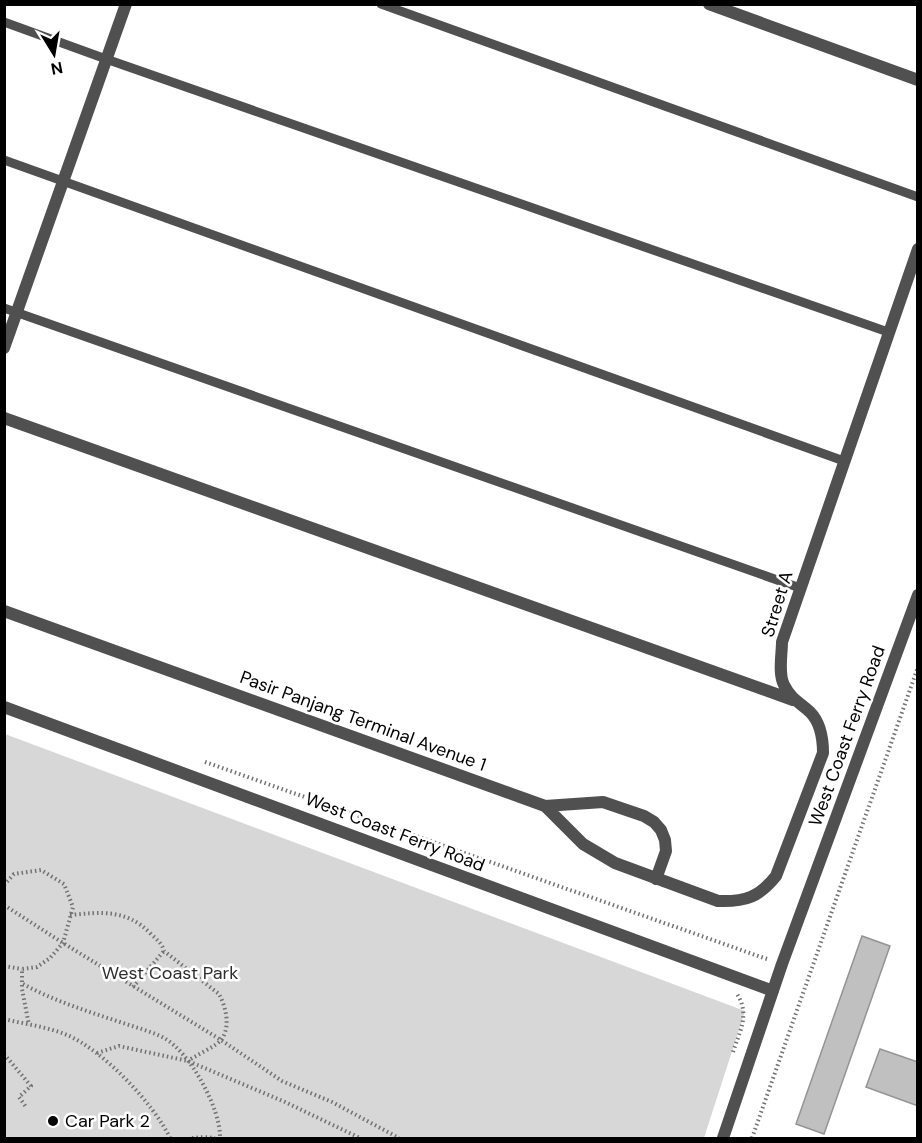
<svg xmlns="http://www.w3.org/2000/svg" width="922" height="1143" font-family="'DM Sans',sans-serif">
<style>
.green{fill:#d7d7d7}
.building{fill:#c0c0c0;stroke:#949494;stroke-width:1.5}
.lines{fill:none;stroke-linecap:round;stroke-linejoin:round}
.path{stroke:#727272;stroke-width:4;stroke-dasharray:1.5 3;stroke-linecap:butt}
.service{stroke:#505050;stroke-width:9}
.minor{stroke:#505050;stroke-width:12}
.poi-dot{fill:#000;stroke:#fff;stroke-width:2}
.labels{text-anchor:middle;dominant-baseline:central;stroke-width:5;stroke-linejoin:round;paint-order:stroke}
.street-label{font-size:18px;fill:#000;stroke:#fff}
.park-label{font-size:18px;fill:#2e2e2e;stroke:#fff}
.poi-label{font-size:18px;fill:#000;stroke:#fff;text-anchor:start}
</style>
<rect width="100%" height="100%" fill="#fff"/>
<path class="green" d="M5,734L745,1011L704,1138H5Z"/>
<path class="building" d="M862,936L890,946L824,1134L796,1124Z
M880,1049L918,1062V1106L866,1087Z"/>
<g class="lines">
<path class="path" d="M205,762L767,959
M4,885L14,874L41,870L64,884L73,907L63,943L50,958L37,967L22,969V989L29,1025
M4,905L63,943L221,1040L282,1081L332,1102L399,1138
M70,915C102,912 126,909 150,933C156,939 162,943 164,951L219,994C226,1007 231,1027 221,1040C216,1046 197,1055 189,1060
M4,945V959
M4,966L22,969
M23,984C56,1002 93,1013 129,1025C141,1029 153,1032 164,1038C190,1052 221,1109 220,1138
M133,987L164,951
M4,1019C25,1024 48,1027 67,1035C103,1050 154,1104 170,1138
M733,1052C740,1031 750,1014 737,994
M97,1053L119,1046L188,1061L285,1102L360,1138
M4,1054L31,1086L19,1097L26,1107
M192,1138L204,1137L215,1138
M752,1138L918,667"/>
<path class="service" d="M381,4L918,197
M4,22L106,59L888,332
M4,160L844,461
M4,308L800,588"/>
<path class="minor" d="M709,4L918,80
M4,348L126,4
M4,418L793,700
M4,611L545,806L603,802L644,816L654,822L661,830L665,840L666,851L656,879
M4,707L773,991
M545,806L583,844L615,863L718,901C746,902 759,897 776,876L823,753C823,739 820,722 810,712C799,702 791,699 784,685C778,674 782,654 782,642L918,249
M723,1138L782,964L918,595"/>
</g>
<circle class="poi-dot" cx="53" cy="1121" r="6"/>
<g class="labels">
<g class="street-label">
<text transform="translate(777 604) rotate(-73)">Street A</text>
<text transform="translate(363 721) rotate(20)">Pasir Panjang Terminal Avenue 1</text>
<text transform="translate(847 736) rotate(-70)">West Coast Ferry Road</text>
<text transform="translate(395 832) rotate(21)">West Coast Ferry Road</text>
</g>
<g class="park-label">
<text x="170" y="973">West Coast Park</text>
</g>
<g class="poi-label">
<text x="65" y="1121">Car Park 2</text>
</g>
</g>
<rect width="922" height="1143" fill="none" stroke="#000000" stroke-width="12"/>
<g transform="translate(54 54) rotate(169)" stroke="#ffffff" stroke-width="4.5" paint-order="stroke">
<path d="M0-4.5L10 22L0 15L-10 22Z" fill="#000000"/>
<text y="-9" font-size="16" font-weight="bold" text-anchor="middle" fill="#000000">N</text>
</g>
</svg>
